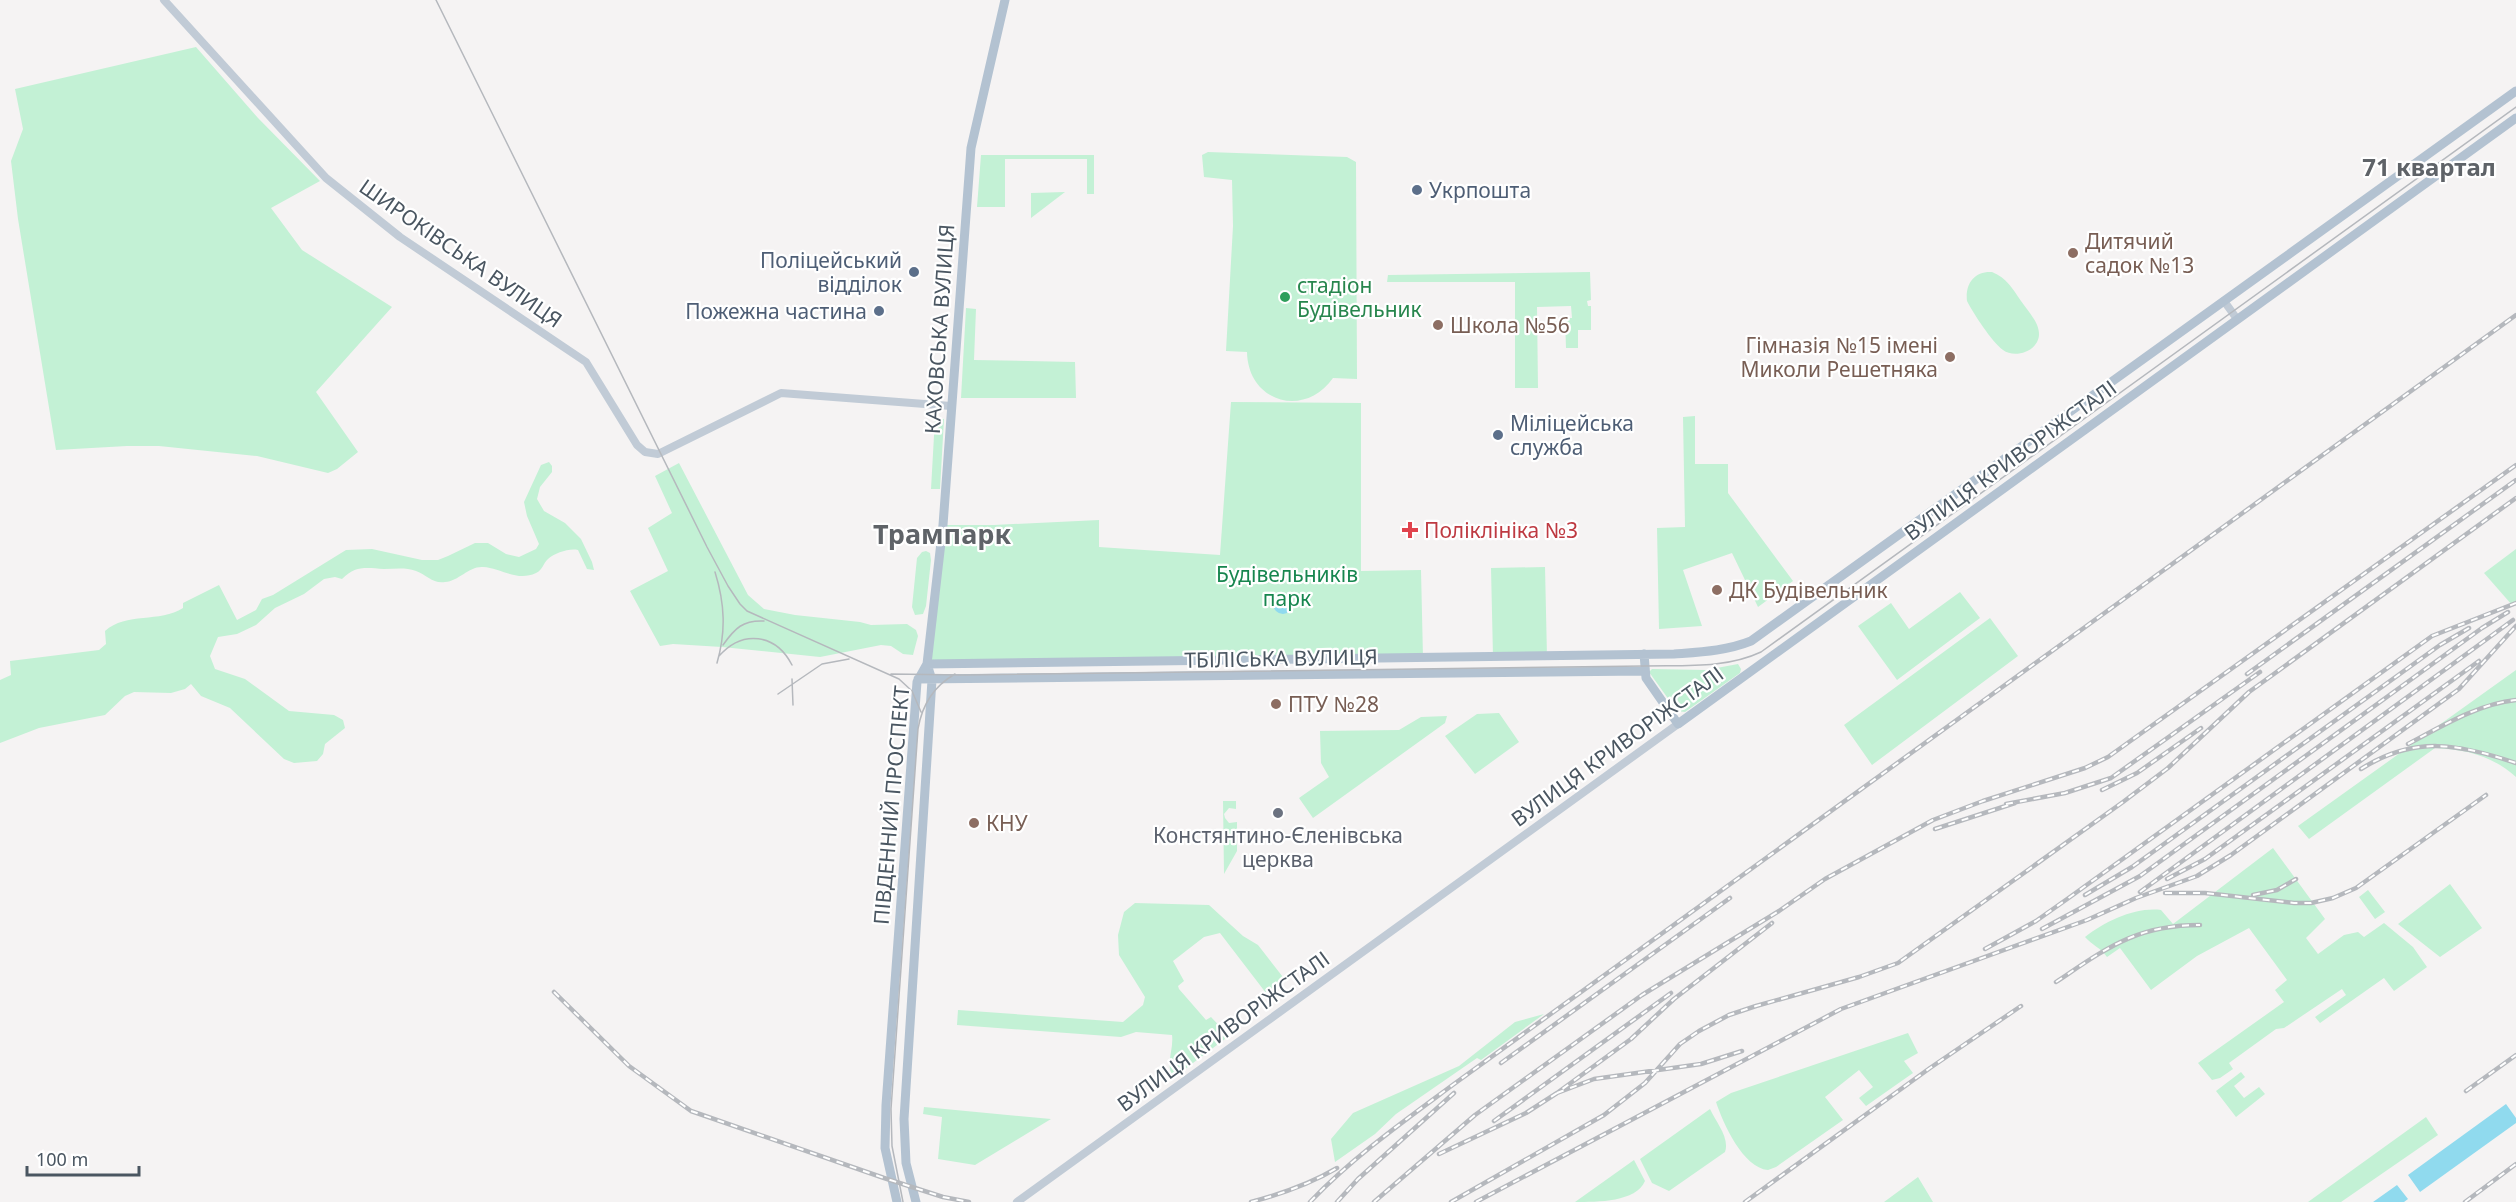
<svg xmlns="http://www.w3.org/2000/svg" width="2516" height="1202" font-family="'Noto Sans',sans-serif">
<style>
.green{fill:#c3f1d5}
.water{fill:#90daee}
.lines{fill:none;stroke-linecap:round;stroke-linejoin:round}
.secondary{stroke:#c1cbd6;stroke-width:8}
.primary{stroke:#b3c2d1;stroke-width:9}
.tram{stroke:#b5b8bd;stroke-width:1.5}
.rail-casing{stroke:#b5b8bd;stroke-width:4.5}
.rail{stroke:#fff;stroke-width:2;stroke-dasharray:7;stroke-linecap:butt}
.service-dot{fill:#5c6f8a;stroke:#fff;stroke-width:2}
.education-dot{fill:#8d6e63;stroke:#fff;stroke-width:2}
.leisure-dot{fill:#2e9e5b;stroke:#fff;stroke-width:2}
.health-dot{fill:#e0444e;stroke:#fff;stroke-width:2}
.worship-dot{fill:#6b7280;stroke:#fff;stroke-width:2}
.labels{text-anchor:middle;dominant-baseline:central;stroke-width:4.5;stroke-linejoin:round;paint-order:stroke}
.service-label{font-size:21px;fill:#4e5e75;stroke:#fff;text-anchor:start}
.education-label{font-size:21px;fill:#785e54;stroke:#fff;text-anchor:start}
.street-label{font-size:21px;fill:#4a5661;stroke:#fff}
.leisure-label{font-size:21px;fill:#27864d;stroke:#fff;text-anchor:start}
.health-label{font-size:21px;fill:#be3a42;stroke:#fff;text-anchor:start}
.park-label{font-size:21px;fill:#17864f;stroke:#fff}
.worship-label{font-size:21px;fill:#5b616d;stroke:#fff}
.quarter-label{font-size:24px;font-weight:bold;fill:#5f6368;stroke:#fff}
.district-label{font-size:27px;font-weight:bold;fill:#5f6368;stroke:#fff}
</style>
<rect width="100%" height="100%" fill="#f5f3f3"/>
<path class="green" d="M196,47L258,118L320,181L271,208L302,250L392,307L316,392L358,452L337,469L328,473L257,456L159,446H127L56,450L18,219L11,161L23,129L15,89Z
M1208,152L1347,157L1356,162L1357,379L1333,378C1304,419 1248,402 1247,352L1226,351L1233,226L1232,180L1204,177L1202,155Z
M981,155H1094V194H1087V159H1005V207H977Z
M1065,192L1031,218V193Z
M1590,272L1591,300L1587,301L1588,306H1591V330H1578V348H1566L1565,318H1572L1571,306L1537,307L1538,388H1515V282H1387L1388,275Z
M1992,272C2007,278 2012,288 2021,301C2027,310 2039,322 2039,334C2039,351 2015,359 2003,350C1992,342 1973,313 1967,301C1965,284 1974,271 1992,272Z
M966,308L976,309L974,360L1075,362L1076,398H961Z
M1231,402L1361,403V571L1421,570L1423,658L927,664L943,525H994L1099,520V547L1220,555Z
M1695,416V464H1728V493L1793,581L1758,607L1732,553L1683,570L1702,626L1659,629L1657,528L1685,527L1683,417Z
M935,418L944,419L940,489H931Z
M549,462L552,466V472L540,487L537,499L544,511L565,523L581,539L592,562L594,570L587,569L578,550C569,548 555,553 548,559C543,563 543,570 536,573C517,582 501,568 483,567C469,566 459,581 445,582C433,584 427,575 416,571C405,567 395,569 384,569C366,568 356,565 342,579L335,577L324,579L304,594L275,608L256,625L237,634L218,637L210,656L215,669L245,679L289,711L334,715L343,720L345,728L325,744L323,754L317,761L294,763L284,759L230,708L201,696L191,684L185,689L171,693L134,692L125,696L105,715L39,728L0,743V680L11,675L10,661L99,650L106,644L105,631C126,612 160,623 183,608V603L219,585L237,620L256,610L262,599L273,595L346,550L372,549L422,560H438L448,556L475,543H488L506,554L519,557L536,549L539,544L527,516L524,502L541,465Z
M679,463L748,595L764,609L795,615L860,622L871,625L907,624L916,630L918,636L913,655L903,654L891,646L881,645L820,657L722,647L673,644L660,646L630,591L668,571L648,528L672,513L655,476Z
M2516,549V603L2512,605L2484,573Z
M926,551L930,553L931,560L926,606L923,614L915,615L912,607L917,558L922,552Z
M1545,567L1547,657H1493L1491,568Z
M1960,592L1980,618L1897,680L1858,626L1891,603L1909,629Z
M1990,618L2018,656L1872,765L1844,725Z
M1738,664L1741,669L1740,673L1685,712L1677,711L1649,672L1652,669L1706,670Z
M2516,670V777C2491,755 2467,750 2435,748L2309,839L2298,826Z
M1499,713L1519,742L1475,774L1445,736L1477,714Z
M1447,716L1445,723L1313,818L1299,798L1329,777L1321,763L1320,731L1399,730L1421,717Z
M1236,801V809L1229,808L1224,814L1225,818L1229,823L1237,822V851L1224,874L1223,801Z
M2273,848L2325,919L2306,938L2318,954L2344,935L2358,932L2364,937L2384,923L2413,947L2427,967L2394,991L2384,978L2320,1023L2315,1017L2346,995L2342,989L2284,1028L2276,1029L2229,1063L2233,1069L2220,1078L2212,1080L2198,1063L2284,1002L2275,990L2287,980L2249,928L2197,956L2151,990L2120,948L2107,957C2101,948 2092,945 2085,937C2106,921 2135,907 2161,910L2173,924Z
M2450,884L2482,928L2440,957L2398,924Z
M2368,890L2385,912L2375,919L2359,897Z
M1135,903L1209,905L1243,936L1258,945L1286,981L1266,993L1220,933L1204,937L1173,961L1184,981L1178,986L1179,989L1206,1020L1211,1017L1229,1036L1173,1078C1165,1063 1174,1050 1172,1035L1136,1032L1121,1037L957,1025L958,1010L1123,1022L1143,1005L1145,997L1119,955L1118,935L1124,912Z
M1544,1014L1481,1060L1477,1058L1396,1114L1375,1134L1335,1162L1331,1139L1353,1113L1459,1066L1515,1022Z
M1908,1033L1918,1053L1904,1061L1913,1073L1866,1106L1859,1098L1873,1087L1859,1070L1825,1097L1843,1120L1776,1167L1768,1170C1743,1168 1723,1123 1716,1102L1731,1093Z
M2241,1072L2245,1077L2234,1086L2244,1098L2259,1087L2265,1094L2236,1117L2216,1091Z
M924,1107L1051,1119L975,1165L938,1159L942,1117L923,1114Z
M1710,1109C1716,1122 1730,1138 1725,1152L1669,1191L1652,1183L1640,1159Z
M2426,1117L2438,1135L2341,1202H2308Z
M1634,1160L1645,1181C1636,1202 1598,1202 1575,1202Z
M1918,1177L1933,1202H1884Z"/>
<path class="water" d="M1273 604a10 10 0 1 1 20 0a10 10 0 1 1-20 0Z
M2506,1104L2516,1118V1123L2420,1192L2408,1175Z
M2397,1185L2408,1199L2404,1202H2373Z"/>
<g class="lines">
<path class="secondary" d="M164,0L326,178L400,237L586,362L637,445L645,452L658,454L781,393L951,406
M2224,301L2237,319
M1017,1202L1678,724"/>
<path class="primary" d="M1644,654L1646,678L1678,724L2516,118
M927,664L1674,654C1700,652 1726,651 1751,641L2516,91
M918,679L1644,671
M897,1202L885,1148L886,1105L917,682L927,664
M916,1202L906,1163L904,1119L932,680L927,664L943,525L971,148L1005,0"/>
<path class="tram" d="M436,0L707,547L728,586L740,604L747,611L899,679L912,691L921,712
M715,572C725,604 726,632 717,663
M723,645C735,628 743,620 764,621
M719,656C743,629 776,634 792,665
M891,674L963,675L1644,666C1683,665 1725,669 1761,652L2516,107
M792,679L793,705
M778,694L822,664L849,659
M903,1202L892,1146L891,1109L918,729C922,705 934,686 955,674"/>
<g class="rail-casing">
<path id="rail" d="M2247,674L2516,480
M2408,744C2442,726 2478,704 2516,700
M2361,769C2415,735 2459,744 2516,763
M2102,790L2137,773L2201,728
M2006,804L2065,793L2111,778L2260,672
M1935,829L2015,803
M2167,879L2205,859L2479,661
M2140,892L2513,620
M2165,893H2205L2294,903H2311L2333,898L2356,888L2486,795
M2085,895L2132,867L2440,645L2469,628
M2253,895L2277,890L2296,879
M2042,929L2140,876L2482,628L2508,612
M1985,949L2036,921L2070,897L2432,636L2516,603
M2056,982C2107,948 2136,925 2200,925
M554,992L629,1066L691,1111L884,1178L943,1197L969,1202
M1501,1063L1730,898
M2466,1091L2516,1055
M1557,1093L1594,1079L1701,1064L1742,1051
M1494,1121L1671,993
M1439,1154L1526,1113L1557,1093L1631,1039L1674,999L1772,923
M1251,1202C1281,1194 1310,1184 1337,1168
M1310,1202C1353,1157 1404,1121 1454,1084L2516,315
M1337,1202L1358,1179L1454,1093
M1374,1202L1475,1115L1642,995L1779,911L1825,879L1933,820L1983,801L2085,768L2108,757L2516,465
M1451,1202L1604,1115L1645,1083L1680,1044L1699,1031L1729,1015L1756,1006L1859,977L1898,963L2123,802L2168,768L2249,692L2516,498
M1476,1202L1841,1009L2087,920L2136,898L2197,876L2231,855L2459,689L2516,626
M1745,1202L1930,1068L2021,1006
M2465,1202L2516,1164"/>
</g>
<use href="#rail" class="rail"/>
</g>
<g class="service-dot">
<circle cx="1417" cy="190" r="6"/>
<circle cx="914" cy="272" r="6"/>
<circle cx="879" cy="311" r="6"/>
<circle cx="1498" cy="435" r="6"/>
</g>
<g class="education-dot">
<circle cx="2073" cy="253" r="6"/>
<circle cx="1438" cy="325" r="6"/>
<circle cx="1950" cy="357" r="6"/>
<circle cx="1717" cy="590" r="6"/>
<circle cx="1276" cy="704" r="6"/>
<circle cx="974" cy="823" r="6"/>
</g>
<circle class="leisure-dot" cx="1285" cy="297" r="6"/>
<path class="health-dot" d="M1407 521h6v6h6v6h-6v6h-6v-6h-6v-6h6z"/>
<circle class="worship-dot" cx="1278" cy="813" r="6"/>
<g class="labels">
<g class="service-label">
<text x="1429" y="190">Укрпошта</text>
<text x="902" y="260" text-anchor="end">Поліцейський<tspan x="902" dy="24">відділок</tspan></text>
<text x="867" y="311" text-anchor="end">Пожежна частина</text>
<text x="1510" y="423">Міліцейська<tspan x="1510" dy="24">служба</tspan></text>
</g>
<g class="education-label">
<text x="2085" y="241">Дитячий<tspan x="2085" dy="24">садок №13</tspan></text>
<text x="1450" y="325">Школа №56</text>
<text x="1938" y="345" text-anchor="end">Гімназія №15 імені<tspan x="1938" dy="24">Миколи Решетняка</tspan></text>
<text x="1729" y="590">ДК Будівельник</text>
<text x="1288" y="704">ПТУ №28</text>
<text x="986" y="823">КНУ</text>
</g>
<g class="street-label">
<text transform="translate(461 253) rotate(35)">ШИРОКІВСЬКА ВУЛИЦЯ</text>
<text transform="translate(939 329) rotate(-86)">КАХОВСЬКА ВУЛИЦЯ</text>
<text transform="translate(2010 460) rotate(-36)">ВУЛИЦЯ КРИВОРІЖСТАЛІ</text>
<text transform="translate(1281 658) rotate(-1)">ТБІЛІСЬКА ВУЛИЦЯ</text>
<text transform="translate(1617 746) rotate(-36)">ВУЛИЦЯ КРИВОРІЖСТАЛІ</text>
<text transform="translate(891 805) rotate(-85)">ПІВДЕННИЙ ПРОСПЕКТ</text>
<text transform="translate(1223 1031) rotate(-36)">ВУЛИЦЯ КРИВОРІЖСТАЛІ</text>
</g>
<g class="leisure-label">
<text x="1297" y="285">стадіон<tspan x="1297" dy="24">Будівельник</tspan></text>
</g>
<g class="health-label">
<text x="1424" y="530">Поліклініка №3</text>
</g>
<g class="park-label">
<text x="1287" y="574">Будівельників<tspan x="1287" dy="24">парк</tspan></text>
</g>
<g class="worship-label">
<text x="1278" y="835">Констянтино-Єленівська<tspan x="1278" dy="24">церква</tspan></text>
</g>
<g class="quarter-label">
<text x="2429" y="166">71 квартал</text>
</g>
<g class="district-label">
<text x="942" y="533">Трампарк</text>
</g>
</g>
<path d="M27 1166v9h112v-9" fill="none" stroke="#4a5661" stroke-width="3"/>
<text x="36" y="1166" font-size="18" fill="#4a5661" stroke="#ffffff" stroke-width="4.5" paint-order="stroke">100 m</text>
</svg>
